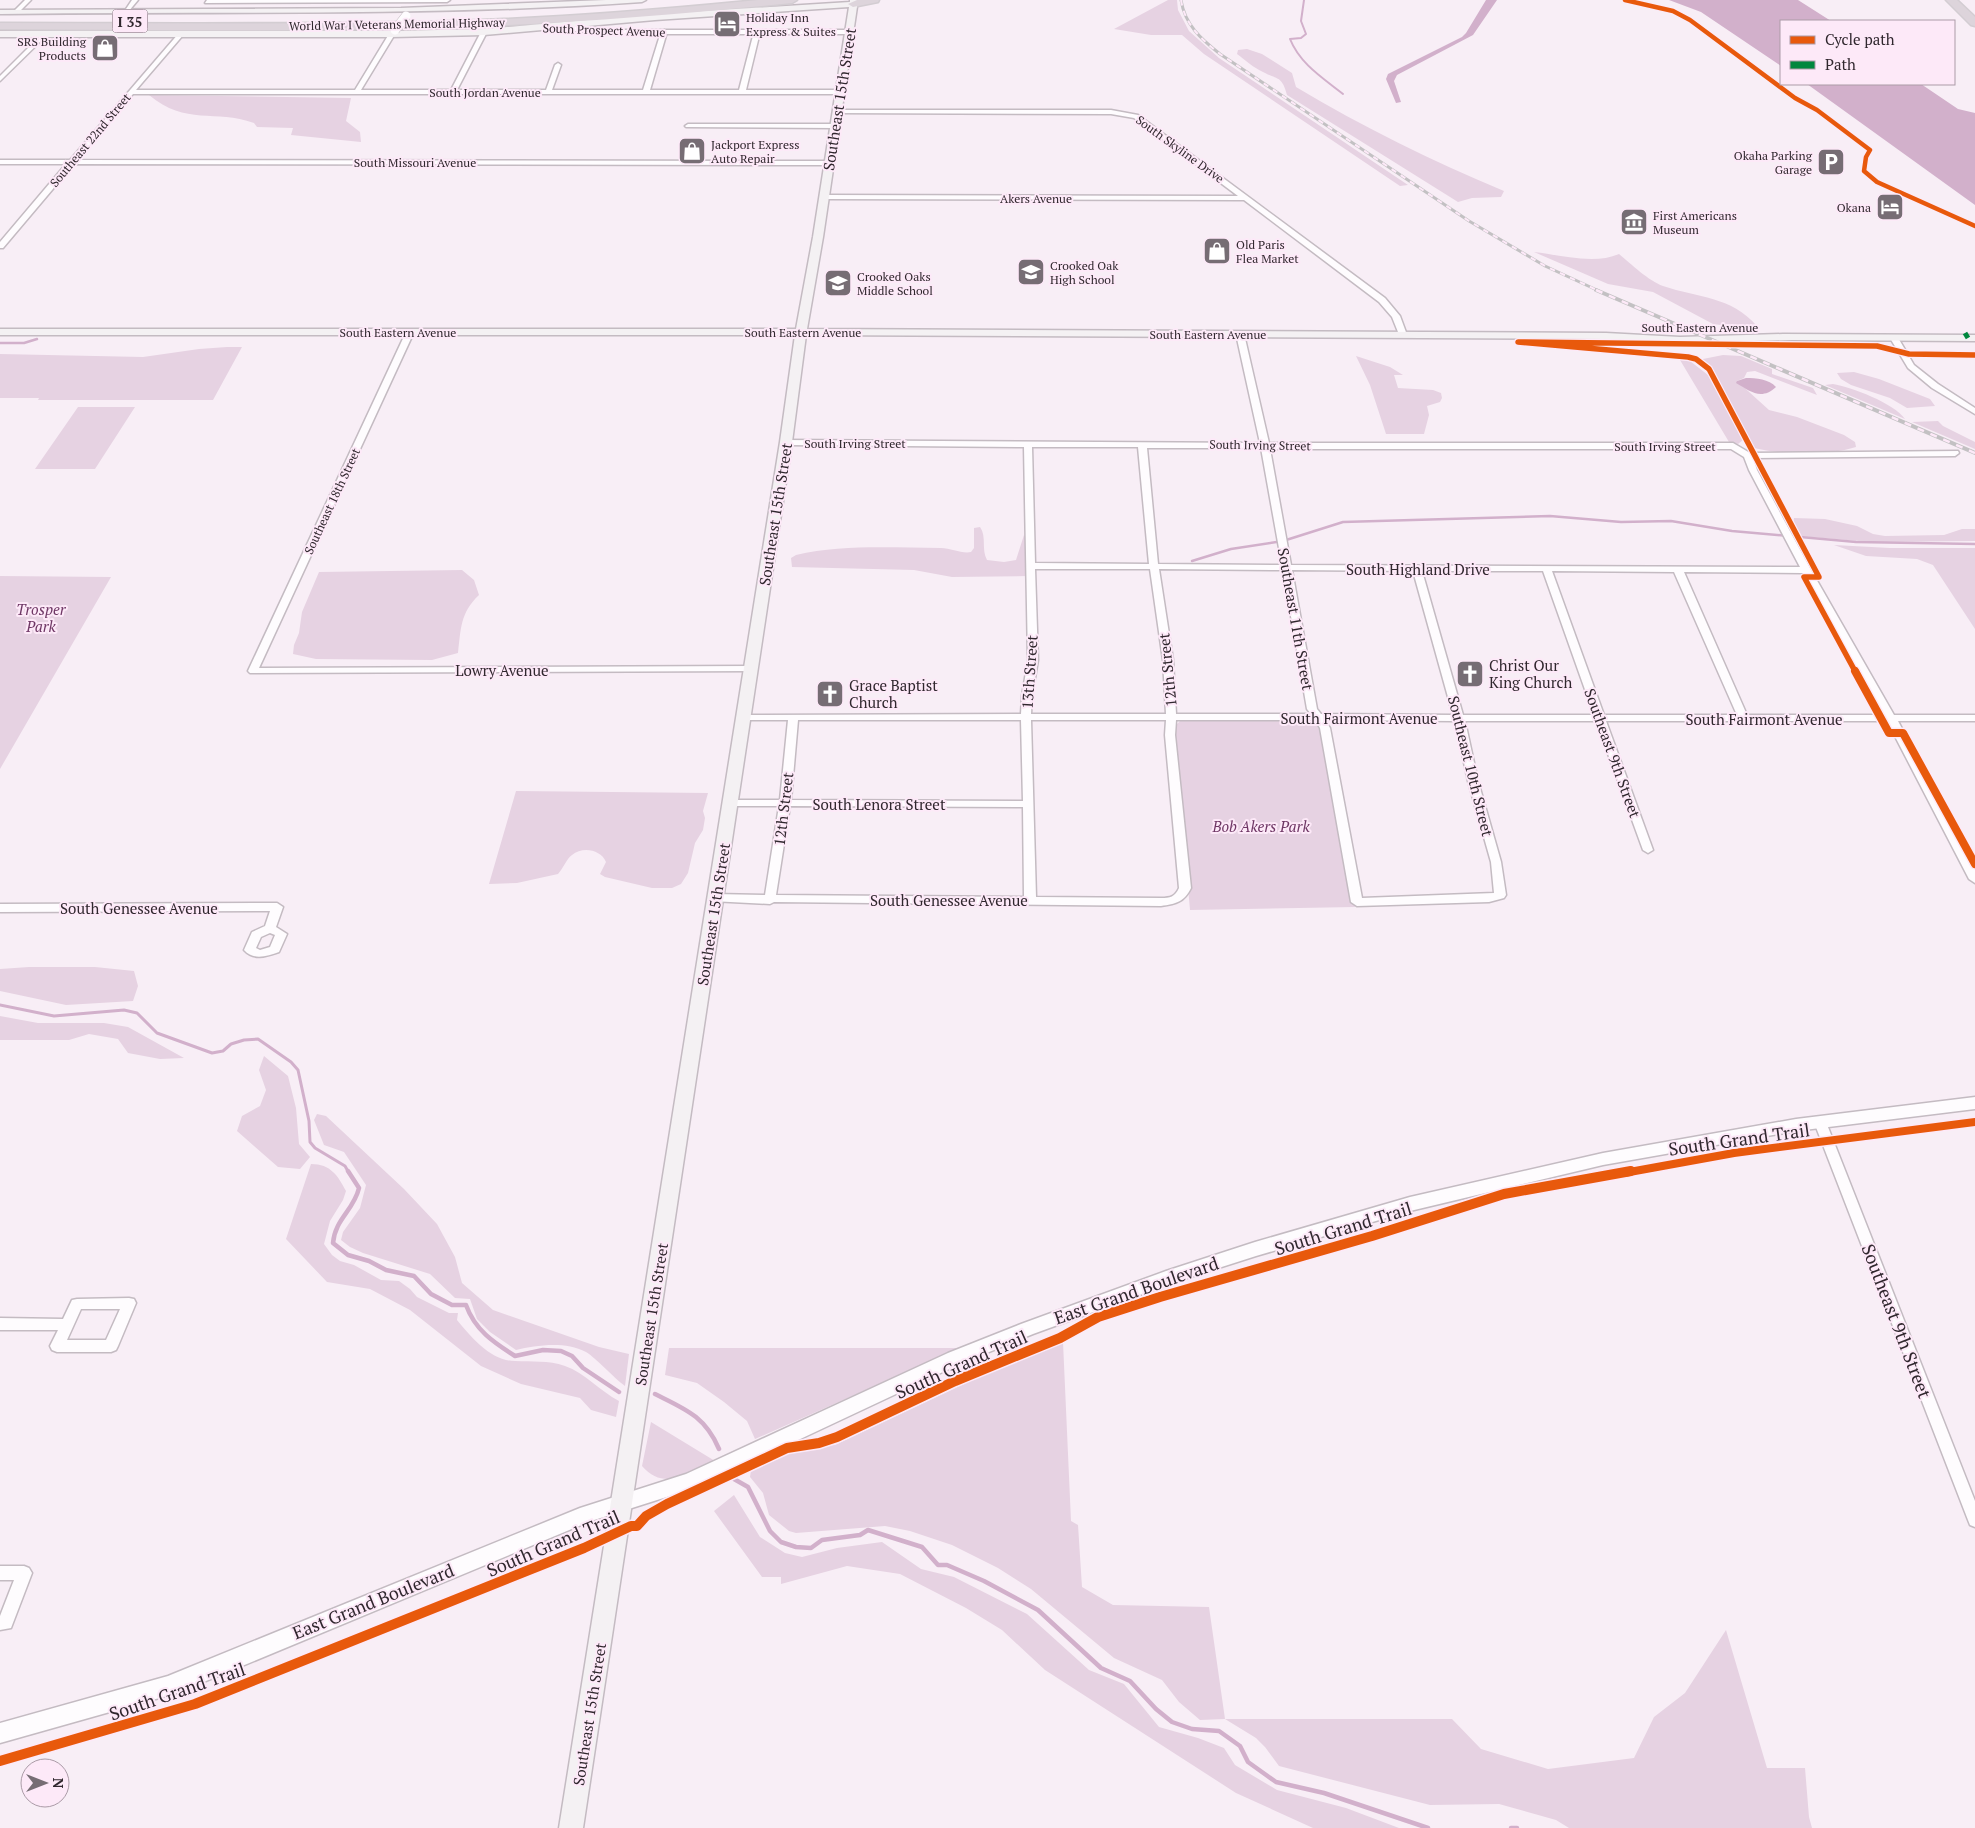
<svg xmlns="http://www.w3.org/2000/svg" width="1975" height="1828" font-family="'PT Serif',serif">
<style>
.green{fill:#e6d2e2}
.water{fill:#d2b0cb}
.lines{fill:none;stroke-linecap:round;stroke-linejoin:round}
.stream-far3{stroke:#d2b0cb;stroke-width:2}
.stream-far2{stroke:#d2b0cb;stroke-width:2.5}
.stream-far1{stroke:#d2b0cb;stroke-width:3}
.stream{stroke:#d2b0cb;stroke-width:4.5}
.minor-casing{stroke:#c4bbc2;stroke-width:3}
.tertiary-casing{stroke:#c4bbc2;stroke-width:3}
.secondary-casing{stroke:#c4bbc2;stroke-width:3}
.motorway-casing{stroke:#d3cdd2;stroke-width:3}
.minor{fill:#fefcfe;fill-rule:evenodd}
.tertiary{fill:#fefcfe;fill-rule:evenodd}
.secondary{fill:#f4f1f3;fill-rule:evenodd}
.motorway{fill:#ddd4db;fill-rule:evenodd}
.rail-far1-casing{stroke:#c3c1c3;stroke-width:3}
.rail-casing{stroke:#c3c1c3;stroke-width:4}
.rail-far1{stroke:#fde9f8;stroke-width:2;stroke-dasharray:5.5;stroke-linecap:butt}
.rail{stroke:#fde9f8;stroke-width:2.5;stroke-dasharray:7;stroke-linecap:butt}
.tertiary-bridge-casing{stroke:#c4bbc2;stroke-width:10;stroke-linecap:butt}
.tertiary-bridge{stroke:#fefcfe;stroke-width:9}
.quiet{stroke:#00873e;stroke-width:5;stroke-dasharray:9 5;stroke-linecap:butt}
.cycleway-far3-casing{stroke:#fde9f8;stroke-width:6}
.cycleway-far2-casing{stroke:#fde9f8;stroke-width:8}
.cycleway-far1-casing{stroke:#fde9f8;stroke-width:11}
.cycleway-casing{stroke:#fde9f8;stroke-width:13}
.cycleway-far3{stroke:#e8590c;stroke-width:4.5}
.cycleway-far2{stroke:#e8590c;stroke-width:5.5}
.cycleway-far1{stroke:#e8590c;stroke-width:8}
.cycleway{stroke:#e8590c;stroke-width:10}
.labels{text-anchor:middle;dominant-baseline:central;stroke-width:4;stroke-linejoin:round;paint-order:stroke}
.far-poi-label{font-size:12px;fill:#30272e;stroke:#fde9f8;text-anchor:start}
.far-street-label{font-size:12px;fill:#30272e;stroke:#fde9f8}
.shield{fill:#fde9f8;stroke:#6e616b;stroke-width:1}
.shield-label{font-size:14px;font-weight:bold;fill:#30272e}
.street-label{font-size:15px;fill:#30272e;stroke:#fde9f8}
.park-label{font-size:15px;font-style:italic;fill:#6f3765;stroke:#fde9f8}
.poi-label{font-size:15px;fill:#30272e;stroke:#fde9f8;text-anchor:start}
.near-street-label{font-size:18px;fill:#30272e;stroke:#fde9f8}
</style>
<rect width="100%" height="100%" fill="#f8eef6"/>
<path class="green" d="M1168,0H1177L1178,10L1189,31L1219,58L1408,185L1400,186L1204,54L1182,35H1151L1114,29Z
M1247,49L1262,54L1292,73L1296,87C1363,127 1432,161 1504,191L1501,197L1472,198L1458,202L1287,95C1282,76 1278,80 1263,72C1254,68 1245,60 1237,54L1238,50Z
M149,95L351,98L346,121L360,132L361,142L291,135L293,128L257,127L254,123C215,109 186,126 149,95Z
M1534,252C1561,255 1594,265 1619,254C1631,264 1649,281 1663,286C1698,298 1731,296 1757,326L1743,328L1713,324L1653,292L1608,284Z
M227,347H242L213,400H38L39,398H0V354L143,357L199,349Z
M1723,355L1741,356L1772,369V374L1813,388L1817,395L1755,371L1747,372L1744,378L1737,381L1769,410L1797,417L1844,435L1855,442L1856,447C1827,456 1784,455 1754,448L1720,384L1703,362V359Z
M1356,356L1390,367L1403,375H1394L1398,388L1433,390L1441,393L1442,398L1440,402L1427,406L1429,415L1424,434H1386L1370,385Z
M1680,360L1690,361L1708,375L1743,440L1738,444L1729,442Z
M1854,372L1879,379L1930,399L1935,406L1907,408L1890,398L1851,385L1841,379L1837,373Z
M1833,384C1851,387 1894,403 1905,419L1825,385Z
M78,407H135L95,469H35Z
M1938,421L1943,426L1975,442V449L1912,422Z
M1794,518L1825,519L1857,526L1873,534L1885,536L1944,535L1962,529H1975V541L1871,542L1798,536L1793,527Z
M980,527C987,537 981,549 987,560L1004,562L1016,560L1024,535L1027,539L1028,576L952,577L914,570L792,567L791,558L796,555C843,544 894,548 941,548C951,548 962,554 971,552L974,548V528Z
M1834,545L1890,548H1975V629L1933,565L1917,559L1866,556Z
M462,570L474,580L479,595C460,613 461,629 458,653L432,660L316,659L293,654L294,645L299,633L302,612L319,572Z
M0,576L111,577L0,769Z
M1180,721H1312L1319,724L1323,729L1355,907L1190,910L1174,727Z
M516,791L708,793L703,811L705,818L703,830L695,843L688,873L681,884L672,888H652L605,877L600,874L606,862C601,850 583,846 572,855C567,858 563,869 558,874L517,883L489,884Z
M29,967H95L134,971L138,986L133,1001L66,1005L0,991V969Z
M0,1016L38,1023H104L128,1027L184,1058L160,1059L128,1053L118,1039L89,1034L69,1040H0Z
M264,1056L288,1076L296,1108L299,1144L310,1157L300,1169L278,1167L237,1131L242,1116L260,1106L266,1090L259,1070Z
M317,1114L326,1116L404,1189L437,1224L455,1257L462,1283L493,1310L599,1347L629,1354L625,1386C614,1378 596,1358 586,1352C565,1341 537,1345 516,1350L490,1332L477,1319L470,1299L455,1298L430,1274L363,1253L350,1247L341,1240L343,1232L360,1208L366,1185L344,1152L324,1145L314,1120Z
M311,1164C331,1164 338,1176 346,1191L343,1200L330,1221L324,1244L332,1255L340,1261L354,1265L381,1280L399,1281L410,1289L417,1297L449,1313H458L457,1320C472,1338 491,1361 515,1361C532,1362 548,1360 565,1366C585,1373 600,1391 619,1401L616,1417L591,1410L580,1398L521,1384L481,1366L410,1310L370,1289L327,1282L286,1239Z
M1063,1342L1071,1521L1078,1525L1082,1587L1113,1605L1209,1607L1225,1719H1452L1481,1749L1548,1769L1634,1758L1654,1717L1685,1693L1726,1630L1767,1768H1805L1809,1817L1812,1828H1569L1556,1820L1499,1804L1430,1805L1279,1766L1265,1747L1256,1738L1225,1719L1200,1720L1179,1702L1162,1680L1114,1658L1031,1589L998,1568L952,1545L910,1531L885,1526L796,1533L789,1531L769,1515L763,1493L750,1477L751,1470L796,1448L835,1445L998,1368Z
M669,1348H960L755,1439L747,1421L724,1402L697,1383L665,1375Z
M651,1422L715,1461C691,1473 664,1492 642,1466Z
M734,1495L760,1537L785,1553L802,1557L837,1548L882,1542L921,1569L954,1577L1027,1614L1089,1670L1124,1684L1159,1727L1198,1738L1224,1748L1235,1765L1277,1790L1346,1808L1399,1828H1313L1236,1793L1045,1670L1002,1630L966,1608L900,1574L847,1566L781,1584V1577H762L714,1511Z"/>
<path class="water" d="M1486,0H1497L1473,35L1397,75L1394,81L1401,102L1396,103L1386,79L1388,74L1462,37L1466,33Z
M1669,0H1798L1831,21H1781V66L1701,12Z
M1807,84H1921L1958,109L1975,113V205Z
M1746,378C1756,378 1769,379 1776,387C1761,401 1750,391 1736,383L1737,381Z"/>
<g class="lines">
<path class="stream-far3" d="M1304,0L1301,21L1306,34L1301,38L1290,39C1300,64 1323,78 1343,94"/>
<path class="stream-far2" d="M0,343H24L37,339
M1192,561L1231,549L1283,541L1343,522L1550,516L1621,522L1671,521L1732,531L1856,542L1975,544"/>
<path class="stream-far1" d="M0,1005L54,1016L124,1010L137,1013L157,1033L212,1053L223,1051L231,1044L244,1040L258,1039L291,1062L298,1070L309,1121L310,1142L315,1148L345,1166L349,1173"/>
<path class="stream" d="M348,1171L359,1188C354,1210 335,1219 333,1243L348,1255L369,1261L386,1270L414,1276L431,1294L452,1305H466C475,1330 493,1342 515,1356L543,1350L561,1351L572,1356L583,1368L619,1392
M655,1394C685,1409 705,1416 719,1449
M734,1479L748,1487L770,1531L781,1542L796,1547L811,1548L822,1540L860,1535L868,1530L922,1547L938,1565H947L984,1581L1038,1610L1101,1668L1130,1681L1156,1709L1172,1722L1192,1729L1219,1731L1240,1746L1248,1762L1276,1782L1324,1793L1428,1828
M1511,1828H1517"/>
<g class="minor-casing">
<path id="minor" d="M25,0H31L18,13H14V11Z
M132,0H138L128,12H124Z
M207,0H450L447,2L205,3Z
M484,30L487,32L457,90H546L555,65L558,63L561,65L552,90H643L661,32L664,30L667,32L650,90H739L754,32L757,30L760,32L746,90H840L843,92L840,94H133L77,160L830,161L833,163L830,165L74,164L3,248H0V242L66,164H0V160H70L179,33L184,34L136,90H355L389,34L392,32L395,34L361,90H451L481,32Z
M44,32L49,33L0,81V76Z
M837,110H1111L1138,115L1385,298L1400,316L1407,335L1400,337L1392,317L1379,302L1244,200L824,199L821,197L824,195L1238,196L1134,118L1111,114L835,113L834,112Z
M688,124H835L838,126L835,128L686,127L685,126Z
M407,330L414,332L259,668L751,666L756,669L754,671L250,673L248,671Z
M1237,332L1244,334L1269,443H1733L1750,453L1958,451L1959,453L1955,456L1753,458L1757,470L1811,570L1894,715H1975V721H1898L1975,868V883L1969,879L1887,721H1606L1653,850L1648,853L1643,850L1596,721H1465L1478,781L1501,862L1506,895L1504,898L1489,902L1357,906L1351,902L1320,728L1315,720H1176L1175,735L1191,888C1184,902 1176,904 1161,906L774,902L770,904L711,901L709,898L715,894L765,895L779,806H730L725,803L730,800H780L788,720H744L740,719L739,717L740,715L1021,714L1022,696L1028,660L1024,447L786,445L782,442L783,440L1260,443L1236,334ZM1032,447H1138L1149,564L1035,563ZM1147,448H1261L1282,565L1158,564ZM1270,449H1731L1744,457L1749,470L1800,567L1291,565ZM1035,569H1150L1163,660L1166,714H1031L1032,696L1038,660ZM1159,569L1283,570L1307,709L1311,714H1176L1173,660ZM1292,570L1413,571L1453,715L1321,714L1317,709ZM1422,571H1543L1594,715H1463ZM1552,571L1674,572L1737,715H1604ZM1684,572L1803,573L1884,715H1747ZM798,720H1021L1023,801L791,800ZM1031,720H1166L1165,735L1179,888C1175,897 1170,898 1161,898L1036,897ZM1325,720L1455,721L1468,781L1491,862L1494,893L1362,898L1330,728ZM790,806L1023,807L1024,897L776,895Z
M1891,336H1897L1914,365L1938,384L1975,408V414L1932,388L1908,368L1890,338Z
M277,903L283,907L276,927L287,934L279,952C267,956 254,961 244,950L252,932L265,926L270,911L0,912V904ZM270,933L275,935L270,947L260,950L256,948L261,937Z
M1820,1117L1824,1119L1826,1122L1975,1501V1527L1970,1525L1968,1520L1814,1122L1816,1119Z
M129,1298L134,1299L136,1303L118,1346L116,1350L111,1352H57L52,1350L50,1346L58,1330H0V1318L63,1319L72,1300L77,1299ZM81,1309H120L106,1340H67Z
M0,1566H24L29,1568L32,1573L11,1628L0,1630V1616L14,1580H0Z"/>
</g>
<g class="tertiary-casing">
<path id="tertiary" d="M548,25L575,26L609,30H849L853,32L849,34H609L551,29L547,27Z
M1975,1097V1109L1796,1131L1603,1165L1410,1211L1256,1256L1178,1281L1033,1334L962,1363L698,1487L591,1521L177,1693L0,1743V1723L168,1676L580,1508L686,1474L948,1353L1021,1324L1166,1271L1255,1242L1410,1197L1603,1153L1796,1119Z"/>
</g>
<g class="secondary-casing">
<path id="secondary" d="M606,0H646L642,2C428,17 214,11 0,14V10L401,8Z
M850,0H858L823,237L807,329L1606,333L1680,337L1783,334L1975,335V341L1792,340L1680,343L1606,339L806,335L792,442L583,1828H559L780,442L795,335H0V329H796L813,237L849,7L655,20L484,35L392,37H0V31H392L484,29L655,14L850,2Z"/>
</g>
<g class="motorway-casing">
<path id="motorway" d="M758,0H797L792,3C680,14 567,24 454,27C303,32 151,30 0,29V23C151,23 303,25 454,21C555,18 657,10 758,0Z
M857,0H879L878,2L853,7L848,4Z
M1946,0H1957L1975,17V26L1971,25Z"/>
</g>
<use href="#minor" class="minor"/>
<use href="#tertiary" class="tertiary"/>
<use href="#secondary" class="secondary"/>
<use href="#motorway" class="motorway"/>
<g class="rail-far1-casing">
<path id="rail-far1" d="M1181,0C1185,25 1201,39 1220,54L1469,221L1545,266L1599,291"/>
</g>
<g class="rail-casing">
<path id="rail" d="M1596,290L1975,453"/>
</g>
<use href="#rail-far1" class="rail-far1"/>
<use href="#rail" class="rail"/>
<g class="tertiary-bridge-casing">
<path id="tertiary-bridge" d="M395,30L406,16"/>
</g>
<use href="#tertiary-bridge" class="tertiary-bridge"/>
<path class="quiet" d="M1965,333L1968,338"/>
<g class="cycleway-far3-casing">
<path id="cycleway-far3" d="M1625,0L1673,11L1690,20L1795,98L1817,110L1870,150L1866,157L1864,171L1877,182L1975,226"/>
</g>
<g class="cycleway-far2-casing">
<path id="cycleway-far2" d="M1856,673L1804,577H1819L1709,369L1696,359L1688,357L1518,342L1877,346L1909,354L1975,355"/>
</g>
<g class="cycleway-far1-casing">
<path id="cycleway-far1" d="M1855,671L1889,733H1903L1975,864
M1624,1173L1734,1153L1975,1122"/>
</g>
<g class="cycleway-casing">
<path id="cycleway" d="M0,1761L195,1704L584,1548L631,1526H637L646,1516L667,1504L787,1448L819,1443L837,1437L955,1381L1060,1338L1098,1317L1160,1297L1372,1236L1504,1194L1631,1171"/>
</g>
<use href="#cycleway-far3" class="cycleway-far3"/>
<use href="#cycleway-far2" class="cycleway-far2"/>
<use href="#cycleway-far1" class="cycleway-far1"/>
<use href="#cycleway" class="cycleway"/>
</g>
<defs>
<g id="hotel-square" transform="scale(1.4375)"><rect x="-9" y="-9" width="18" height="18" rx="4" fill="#766d74" stroke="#fde9f8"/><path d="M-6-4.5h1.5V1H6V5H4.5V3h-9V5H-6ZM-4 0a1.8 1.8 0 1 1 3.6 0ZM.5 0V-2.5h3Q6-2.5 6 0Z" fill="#fff"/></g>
<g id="shop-square" transform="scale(1.4375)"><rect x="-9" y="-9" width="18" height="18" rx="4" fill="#766d74" stroke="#fde9f8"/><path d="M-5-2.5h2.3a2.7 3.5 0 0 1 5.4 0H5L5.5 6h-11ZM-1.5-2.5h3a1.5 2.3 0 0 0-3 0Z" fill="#fff"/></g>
<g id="parking-square" transform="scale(1.4375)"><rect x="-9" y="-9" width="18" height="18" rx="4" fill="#766d74" stroke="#fde9f8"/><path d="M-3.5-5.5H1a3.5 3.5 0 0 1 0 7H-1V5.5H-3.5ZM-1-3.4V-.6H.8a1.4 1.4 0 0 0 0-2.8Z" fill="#fff"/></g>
<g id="museum-square" transform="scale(1.4375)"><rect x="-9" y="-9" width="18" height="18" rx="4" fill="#766d74" stroke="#fde9f8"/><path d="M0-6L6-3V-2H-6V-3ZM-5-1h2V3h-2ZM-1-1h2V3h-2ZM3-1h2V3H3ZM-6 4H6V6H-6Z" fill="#fff"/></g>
<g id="school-square" transform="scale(1.4375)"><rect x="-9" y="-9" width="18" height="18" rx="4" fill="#766d74" stroke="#fde9f8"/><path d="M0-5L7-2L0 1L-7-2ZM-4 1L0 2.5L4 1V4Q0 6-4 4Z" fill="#fff"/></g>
<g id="church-square" transform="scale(1.4375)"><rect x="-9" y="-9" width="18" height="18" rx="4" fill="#766d74" stroke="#fde9f8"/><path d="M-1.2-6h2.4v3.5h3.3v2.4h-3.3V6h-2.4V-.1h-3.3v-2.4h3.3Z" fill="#fff"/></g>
</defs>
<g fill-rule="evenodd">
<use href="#hotel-square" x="727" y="24"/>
<use href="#shop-square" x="105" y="48"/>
<use href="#shop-square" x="692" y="151"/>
<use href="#parking-square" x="1831" y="162"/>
<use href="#hotel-square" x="1890" y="207"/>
<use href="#museum-square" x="1634" y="222"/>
<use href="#shop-square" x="1217" y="251"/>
<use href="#school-square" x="1031" y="272"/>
<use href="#school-square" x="838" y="283"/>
<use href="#church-square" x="1470" y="674"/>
<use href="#church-square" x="830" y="694"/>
</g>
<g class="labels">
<g class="far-poi-label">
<text x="746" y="17">Holiday Inn<tspan x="746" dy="14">Express &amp; Suites</tspan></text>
<text x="86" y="41" text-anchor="end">SRS Building<tspan x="86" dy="14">Products</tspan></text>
<text x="711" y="144">Jackport Express<tspan x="711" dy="14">Auto Repair</tspan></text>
<text x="1812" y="155" text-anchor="end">Okaha Parking<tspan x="1812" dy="14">Garage</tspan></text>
<text x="1871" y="207" text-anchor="end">Okana</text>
<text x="1653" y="215">First Americans<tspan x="1653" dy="14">Museum</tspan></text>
<text x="1236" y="244">Old Paris<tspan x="1236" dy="14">Flea Market</tspan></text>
<text x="1050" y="265">Crooked Oak<tspan x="1050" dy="14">High School</tspan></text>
<text x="857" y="276">Crooked Oaks<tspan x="857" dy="14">Middle School</tspan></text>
</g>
<g class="far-street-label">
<text transform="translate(397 24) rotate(-1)">World War I Veterans Memorial Highway</text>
<text transform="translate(604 30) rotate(2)">South Prospect Avenue</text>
<text x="485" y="92">South Jordan Avenue</text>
<text transform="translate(90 140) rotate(-50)">Southeast 22nd Street</text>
<text transform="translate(1180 149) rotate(36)">South Skyline Drive</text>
<text x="415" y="162">South Missouri Avenue</text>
<text x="1036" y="198">Akers Avenue</text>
<text x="1700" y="327">South Eastern Avenue</text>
<text x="398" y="332">South Eastern Avenue</text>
<text x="803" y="332">South Eastern Avenue</text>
<text x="1208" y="334">South Eastern Avenue</text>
<text x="855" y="443">South Irving Street</text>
<text transform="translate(1260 445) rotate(1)">South Irving Street</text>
<text x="1665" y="446">South Irving Street</text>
<text transform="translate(332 501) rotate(-65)">Southeast 18th Street</text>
</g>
<rect class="shield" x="112.5" y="9.5" width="35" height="23" rx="4"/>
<g class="shield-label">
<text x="130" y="21">I 35</text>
</g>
<g class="street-label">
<text transform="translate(839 99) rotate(-81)">Southeast 15th Street</text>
<text transform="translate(775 514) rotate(-81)">Southeast 15th Street</text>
<text x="1418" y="569">South Highland Drive</text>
<text transform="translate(1296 619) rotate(80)">Southeast 11th Street</text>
<text x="502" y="670">Lowry Avenue</text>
<text transform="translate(1167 670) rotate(-96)">12th Street</text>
<text transform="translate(1029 672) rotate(-86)">13th Street</text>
<text x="1359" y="718">South Fairmont Avenue</text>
<text x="1764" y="719">South Fairmont Avenue</text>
<text transform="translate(1613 753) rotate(70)">Southeast 9th Street</text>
<text transform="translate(1471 766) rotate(76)">Southeast 10th Street</text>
<text x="879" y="804">South Lenora Street</text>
<text transform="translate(783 809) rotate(-83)">12th Street</text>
<text x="949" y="900">South Genessee Avenue</text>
<text x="139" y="908">South Genessee Avenue</text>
<text transform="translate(713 914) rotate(-81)">Southeast 15th Street</text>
<text transform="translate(651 1314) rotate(-81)">Southeast 15th Street</text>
<text transform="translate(589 1714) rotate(-81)">Southeast 15th Street</text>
</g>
<g class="park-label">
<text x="41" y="609">Trosper<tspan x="41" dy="17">Park</tspan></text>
<text x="1261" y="826">Bob Akers Park</text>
</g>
<g class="poi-label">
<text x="1489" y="665">Christ Our<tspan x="1489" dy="17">King Church</tspan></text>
<text x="849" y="685">Grace Baptist<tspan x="849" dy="17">Church</tspan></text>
</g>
<g class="near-street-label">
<text transform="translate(1739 1139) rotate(-8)">South Grand Trail</text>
<text transform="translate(1343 1228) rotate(-17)">South Grand Trail</text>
<text transform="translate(1136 1290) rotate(-19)">East Grand Boulevard</text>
<text transform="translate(1897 1321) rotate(69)">Southeast 9th Street</text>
<text transform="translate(961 1364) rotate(-24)">South Grand Trail</text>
<text transform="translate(553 1543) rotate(-23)">South Grand Trail</text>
<text transform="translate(373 1601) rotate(-22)">East Grand Boulevard</text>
<text transform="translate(177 1691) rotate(-19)">South Grand Trail</text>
</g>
</g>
<rect x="1780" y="20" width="175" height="65" fill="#fde9f8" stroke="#ab9ba7"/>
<rect x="1790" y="36" width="25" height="8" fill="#e8590c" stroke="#ab9ba7"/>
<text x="1825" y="45" font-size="15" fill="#30272e">Cycle path</text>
<rect x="1790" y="61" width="25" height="8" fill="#00873e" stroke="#ab9ba7"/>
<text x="1825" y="70" font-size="15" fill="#30272e">Path</text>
<g transform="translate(45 1783) rotate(90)"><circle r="24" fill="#fde9f8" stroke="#ab9ba7"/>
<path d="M0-4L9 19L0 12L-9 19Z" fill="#766d74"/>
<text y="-8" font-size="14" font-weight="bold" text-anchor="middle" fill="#30272e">N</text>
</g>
</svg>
